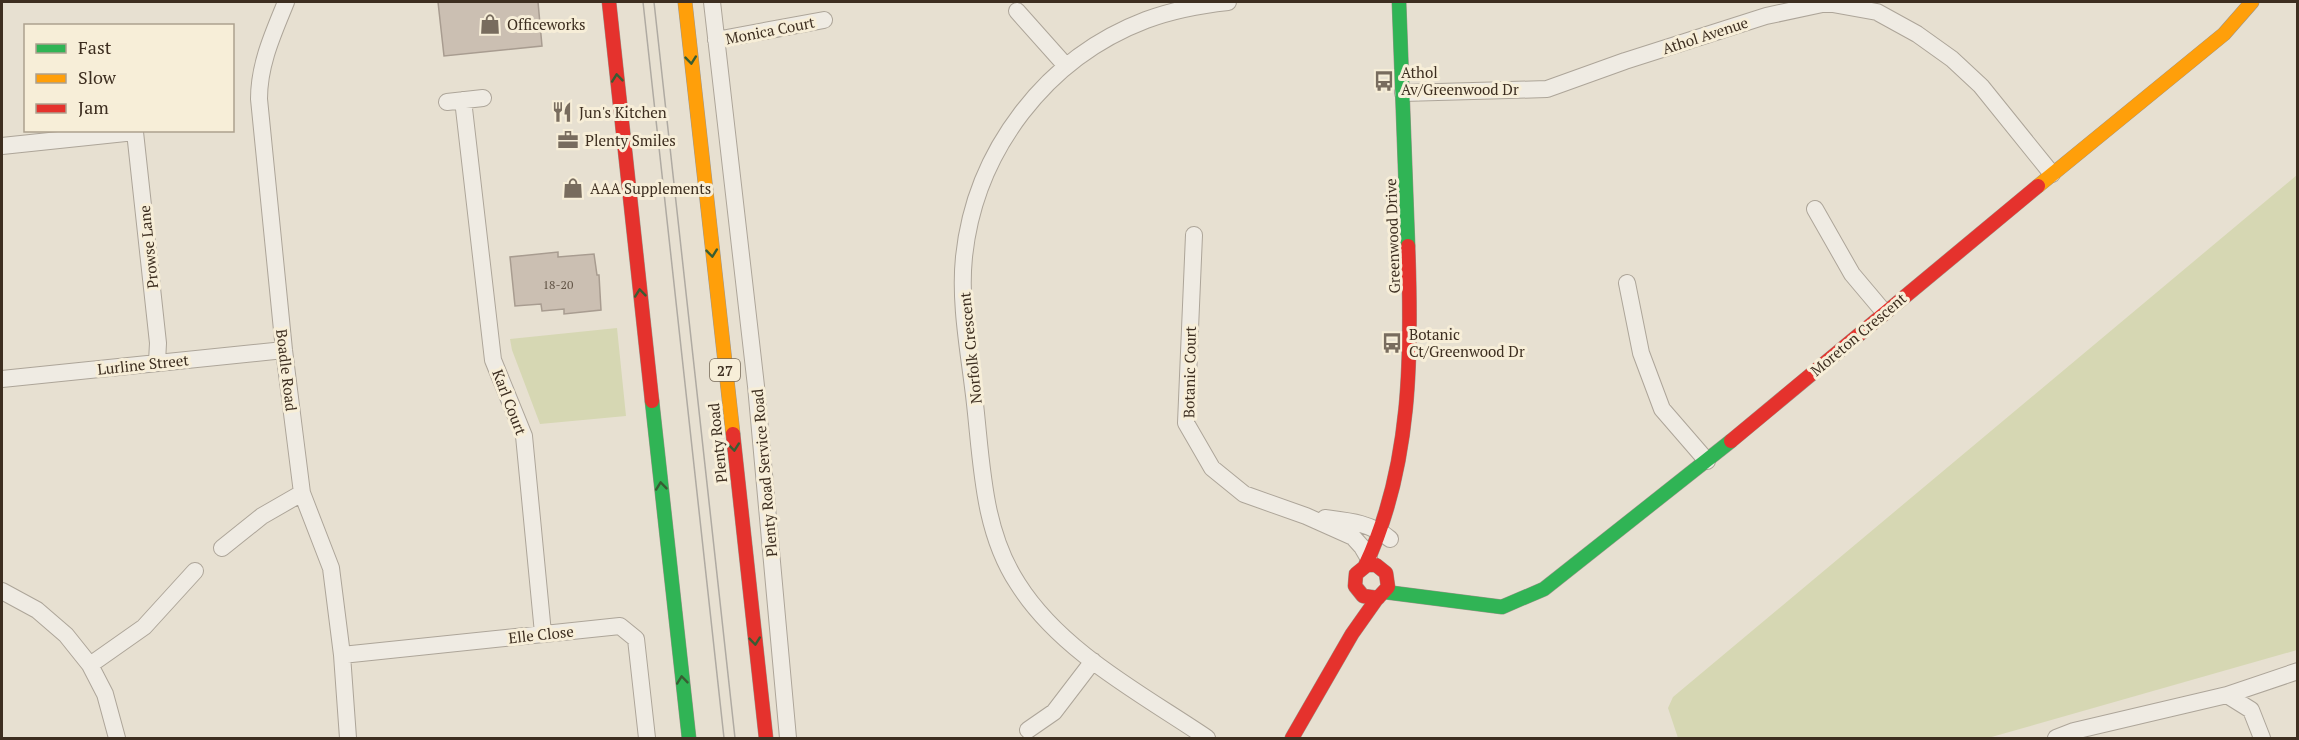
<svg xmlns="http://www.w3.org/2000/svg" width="2299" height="740" font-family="'PT Serif',serif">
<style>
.green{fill:#d6d7b3}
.building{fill:#cbbfb2;stroke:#a89c90;stroke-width:1.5}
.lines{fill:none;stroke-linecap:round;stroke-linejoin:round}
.street-casing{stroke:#ada599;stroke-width:18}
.fast-casing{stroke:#9c958a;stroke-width:15}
.slow-casing{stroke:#9c958a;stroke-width:15}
.jam-casing{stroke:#9c958a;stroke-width:15}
.street{stroke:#efebe3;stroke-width:16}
.fast{stroke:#30b455;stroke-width:14}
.slow{stroke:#ff9f0a;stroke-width:14}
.jam{stroke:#e5322d;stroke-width:14}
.tram{stroke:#afaaa2;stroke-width:1.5}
.oneway{stroke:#385d33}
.labels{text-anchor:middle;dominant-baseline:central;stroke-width:6;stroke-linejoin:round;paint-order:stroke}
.number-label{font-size:12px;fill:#605244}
.shield{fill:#f7eed8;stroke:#756857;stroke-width:1.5}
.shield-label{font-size:14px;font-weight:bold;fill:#3d2e20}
.poi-label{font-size:15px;fill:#3d2e20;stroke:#f7eed8;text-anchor:start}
.street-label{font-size:15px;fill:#3d2e20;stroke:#f7eed8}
</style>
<rect width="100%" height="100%" fill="#e7e0d1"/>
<path class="green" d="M2297,175V650L1988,738H1678L1668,708L1673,697Z
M617,328L626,416L540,424L512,350L510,339Z"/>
<path class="building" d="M438,2H538L542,46L444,56Z
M558,252V257L594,254L597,275H599L601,310L564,314V309L542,311L541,304L515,306L510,257Z"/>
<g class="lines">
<g class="street-casing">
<path id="street" d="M286,2C273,34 259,64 259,99L284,350L302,493L331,568L342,655L348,738
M712,2L756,386L788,738
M1017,11L1066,66
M716,40L824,20
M1403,93L1547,89L1625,61L1766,16L1827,3L1877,12L1917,34L1952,59L1981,86L2052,174
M463,100L493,360L524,436L543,633
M447,102L483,98
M2,146L135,132L158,343L157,362
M1815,209L1852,274L1884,312
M1194,235L1186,423L1212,468L1244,494L1306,516L1353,537L1362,547L1369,559
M1627,283L1641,353L1662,409L1707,461
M2,379L284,350
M1325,518C1349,521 1371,523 1390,539
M222,548L262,516L302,493
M2,591L37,610L66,635L90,665L105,694L117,738
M342,655L620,626L636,639L647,738
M90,665L144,627L195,571
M2227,695L2298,671
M1028,730L1054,712L1093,661
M1207,738C1142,694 1061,652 1018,584C983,531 982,466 975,404C970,357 959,305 964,257C975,151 1046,58 1146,20C1173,10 1200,5 1228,2
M2056,738L2074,731L2227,695L2251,710L2262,738"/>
</g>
<g class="fast-casing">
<path id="fast" d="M1399,2L1408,246
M652,401L689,738
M1385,592L1502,607L1544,589L1731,441"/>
</g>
<g class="slow-casing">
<path id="slow" d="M685,2L733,434
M2038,186L2224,34L2252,2"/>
</g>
<g class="jam-casing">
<path id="jam" d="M609,2L652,401
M733,434L766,738
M1731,441L2038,186
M1365,566C1412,467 1412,353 1408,246
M1292,738L1352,634L1376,600L1388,587L1386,573L1376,565H1367L1356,574L1355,586L1363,596L1378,598"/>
</g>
<use href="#street" class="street"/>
<use href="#fast" class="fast"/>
<use href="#slow" class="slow"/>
<use href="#jam" class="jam"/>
<path class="tram" d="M643,2L724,738
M654,2L735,738"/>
</g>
<defs><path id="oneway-chevron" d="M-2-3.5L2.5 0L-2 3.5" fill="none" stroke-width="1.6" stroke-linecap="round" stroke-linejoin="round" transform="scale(1.5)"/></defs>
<g class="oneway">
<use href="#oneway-chevron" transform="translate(691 60) rotate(84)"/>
<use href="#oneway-chevron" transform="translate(617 78) rotate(-96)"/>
<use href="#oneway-chevron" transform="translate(712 253) rotate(84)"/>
<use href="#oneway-chevron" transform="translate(640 293) rotate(-96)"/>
<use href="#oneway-chevron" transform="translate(734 447) rotate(84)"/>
<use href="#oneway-chevron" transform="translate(661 486) rotate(-96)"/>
<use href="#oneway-chevron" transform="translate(755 641) rotate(84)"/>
<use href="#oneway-chevron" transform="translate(682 680) rotate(-96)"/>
</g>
<defs>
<g id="shop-bare" transform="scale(1.62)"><path d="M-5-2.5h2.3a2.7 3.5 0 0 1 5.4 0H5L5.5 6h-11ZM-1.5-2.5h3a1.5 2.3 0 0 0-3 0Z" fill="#786c5e" stroke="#f7eed8" stroke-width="2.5" paint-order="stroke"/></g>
<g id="bus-bare" transform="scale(1.62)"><path d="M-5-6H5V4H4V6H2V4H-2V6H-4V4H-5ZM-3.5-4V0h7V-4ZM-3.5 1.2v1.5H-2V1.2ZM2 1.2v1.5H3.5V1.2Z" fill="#786c5e" stroke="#f7eed8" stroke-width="2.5" paint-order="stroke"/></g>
<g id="restaurant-bare" transform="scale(1.62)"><path d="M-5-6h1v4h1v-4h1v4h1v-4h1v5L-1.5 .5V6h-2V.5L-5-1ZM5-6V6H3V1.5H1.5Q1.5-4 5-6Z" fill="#786c5e" stroke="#f7eed8" stroke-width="2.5" paint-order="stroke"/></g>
<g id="office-bare" transform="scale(1.62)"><path d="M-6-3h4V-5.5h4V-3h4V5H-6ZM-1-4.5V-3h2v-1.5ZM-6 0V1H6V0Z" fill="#786c5e" stroke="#f7eed8" stroke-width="2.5" paint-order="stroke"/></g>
</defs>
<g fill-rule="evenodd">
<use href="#shop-bare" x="490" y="24"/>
<use href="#bus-bare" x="1384" y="81"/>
<use href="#restaurant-bare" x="562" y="112"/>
<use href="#office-bare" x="568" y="140"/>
<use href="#shop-bare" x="573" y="188"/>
<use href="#bus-bare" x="1392" y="343"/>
</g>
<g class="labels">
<g class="number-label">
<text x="558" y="284">18-20</text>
</g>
<rect class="shield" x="710" y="359" width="30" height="22" rx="4.5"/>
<g class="shield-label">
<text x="725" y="370">27</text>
</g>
<g class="poi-label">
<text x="507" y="24">Officeworks</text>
<text x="1401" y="72">Athol<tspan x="1401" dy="17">Av/Greenwood Dr</tspan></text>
<text x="579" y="112">Jun's Kitchen</text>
<text x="585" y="140">Plenty Smiles</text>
<text x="590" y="188">AAA Supplements</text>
<text x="1409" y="334">Botanic<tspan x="1409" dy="17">Ct/Greenwood Dr</tspan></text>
</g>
<g class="street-label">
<text transform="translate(770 30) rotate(-11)">Monica Court</text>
<text transform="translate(1705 35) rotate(-18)">Athol Avenue</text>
<text transform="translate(1392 236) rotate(-92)">Greenwood Drive</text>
<text transform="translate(148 247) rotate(-96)">Prowse Lane</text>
<text transform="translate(1858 334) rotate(-40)">Moreton Crescent</text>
<text transform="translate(970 348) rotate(-96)">Norfolk Crescent</text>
<text transform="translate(143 364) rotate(-6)">Lurline Street</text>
<text transform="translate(287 370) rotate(83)">Boadle Road</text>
<text transform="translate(1189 372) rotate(-89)">Botanic Court</text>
<text transform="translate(510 402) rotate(69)">Karl Court</text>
<text transform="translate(717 443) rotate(-96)">Plenty Road</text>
<text transform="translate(764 473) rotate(-95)">Plenty Road Service Road</text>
<text transform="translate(541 634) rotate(-6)">Elle Close</text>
</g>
</g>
<rect width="2299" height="740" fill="none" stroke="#3d2e20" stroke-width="6"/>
<rect x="24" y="24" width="210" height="108" fill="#f7eed8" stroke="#ada18e" stroke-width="1.5"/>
<rect x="36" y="44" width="30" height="9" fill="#30b455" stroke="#ada18e" stroke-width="1.5"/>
<text x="78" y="54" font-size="18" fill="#3d2e20">Fast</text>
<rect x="36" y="74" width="30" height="9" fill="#ff9f0a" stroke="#ada18e" stroke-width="1.5"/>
<text x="78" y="84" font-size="18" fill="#3d2e20">Slow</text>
<rect x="36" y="104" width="30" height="9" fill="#e5322d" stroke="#ada18e" stroke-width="1.5"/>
<text x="78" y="114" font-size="18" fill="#3d2e20">Jam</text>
</svg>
